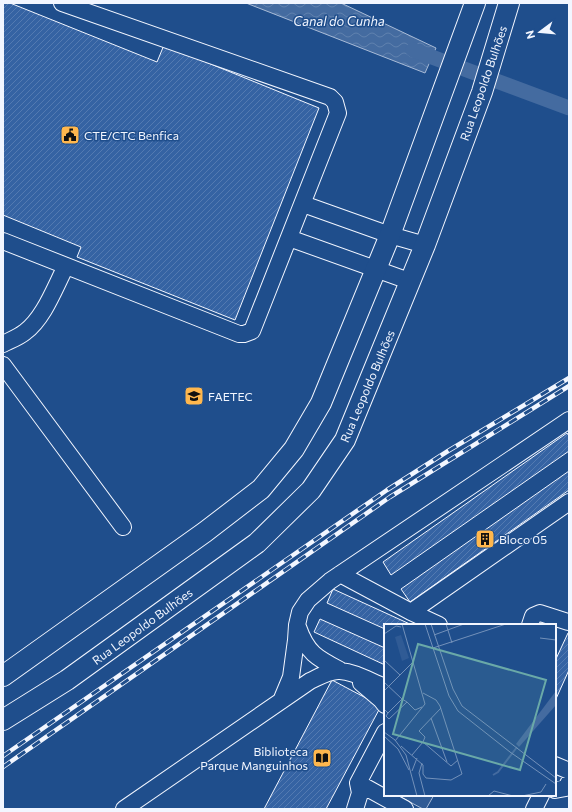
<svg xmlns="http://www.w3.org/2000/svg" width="572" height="812" font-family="Commissioner,sans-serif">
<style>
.built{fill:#305b95;stroke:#a8bbd7}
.water{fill:url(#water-waves);stroke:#a8bbd7}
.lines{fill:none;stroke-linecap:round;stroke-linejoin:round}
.canal{stroke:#446ba0;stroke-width:15}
.building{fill:url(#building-hatch);stroke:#f2f6ff}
.minor-casing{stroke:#f2f6ff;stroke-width:18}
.major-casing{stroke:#f2f6ff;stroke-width:22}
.minor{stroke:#1f4e8c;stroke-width:16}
.major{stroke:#1f4e8c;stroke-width:20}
.rail-casing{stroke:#f2f6ff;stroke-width:4.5}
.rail{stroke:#1f4e8c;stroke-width:3;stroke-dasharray:9;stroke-linecap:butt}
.labels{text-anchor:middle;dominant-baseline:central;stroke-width:3;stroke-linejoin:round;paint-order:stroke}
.street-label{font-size:12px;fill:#f2f6ff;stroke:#1f4e8c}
.poi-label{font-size:12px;fill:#f2f6ff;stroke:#1f4e8c;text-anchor:start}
.water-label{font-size:13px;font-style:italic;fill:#f2f6ff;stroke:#1f4e8c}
.inset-river{fill:none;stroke:#446ba0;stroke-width:2}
.inset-road{fill:none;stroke:#7391ba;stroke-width:1}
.view{fill:#6aa9a8;fill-opacity:0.15;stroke:#6aa9a8;stroke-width:2}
.inset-edge{fill:none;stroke:#f2f6ff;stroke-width:2}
</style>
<defs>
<pattern id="water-waves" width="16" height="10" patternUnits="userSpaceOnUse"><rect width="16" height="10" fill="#446ba0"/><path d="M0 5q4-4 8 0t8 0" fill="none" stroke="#5f81ae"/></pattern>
<pattern id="building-hatch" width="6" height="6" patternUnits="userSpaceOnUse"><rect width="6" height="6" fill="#3563a3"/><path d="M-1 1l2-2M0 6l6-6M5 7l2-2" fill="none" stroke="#537ab1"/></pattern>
</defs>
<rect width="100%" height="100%" fill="#1f4e8c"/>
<path class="built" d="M397,795H434L426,809H423Z"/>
<path class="water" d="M246,3H341L436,48L425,73Z"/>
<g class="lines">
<path class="canal" d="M413,50L569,108"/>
</g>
<path class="building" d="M3,3H10L157,62L164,45L319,108L235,320L77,257L81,247L3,215Z
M567,433L569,436V451L391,575L383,562Z
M569,471V490L410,602L401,589Z
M333,589L412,625H385V629L327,603Z
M320,619L385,648V665L314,632Z
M568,633L569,634V670L555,701V661Z
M332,680L381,706L326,809H264Z"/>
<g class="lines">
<g class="minor-casing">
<path id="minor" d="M303,204L390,235L425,245
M289,238L409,281
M3,241L239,334H244L252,331L338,113L335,102L330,97L62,3
M3,344C11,340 19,337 25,332C44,318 55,287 66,266
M3,365L123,527
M340,574L411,612L439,625
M411,612L569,502
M530,625L533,616L540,613L568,622
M298,627C307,653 317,658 340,670
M361,683L381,700L385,705
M281,701L291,677L296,640L297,625L300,612L308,600L330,581L569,420
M555,765L569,771
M358,783L385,732
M555,790L566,788L569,782
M124,809L310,681C319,677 330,670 340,671C356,672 371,682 385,687
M355,809L360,793L358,783L405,809
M534,809L541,795"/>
</g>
<g class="major-casing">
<path id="major" d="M3,676L205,532L261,489L294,449L321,403L390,235L475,3
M3,720L67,680L257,543L311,490L345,440L425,245L482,92L509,3"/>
</g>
<use href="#minor" class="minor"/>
<use href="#major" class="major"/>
<g class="rail-casing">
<path id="rail" d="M3,756L387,490L448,451L569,378
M3,767L390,497L569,386"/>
</g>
<use href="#rail" class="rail"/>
</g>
<defs>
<g id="civic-square" transform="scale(1)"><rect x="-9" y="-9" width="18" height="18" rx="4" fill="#ffb74d" stroke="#1f4e8c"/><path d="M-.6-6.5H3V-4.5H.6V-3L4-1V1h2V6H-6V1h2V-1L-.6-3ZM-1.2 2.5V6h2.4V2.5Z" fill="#111"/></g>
<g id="school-square" transform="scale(1)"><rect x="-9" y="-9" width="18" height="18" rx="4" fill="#ffb74d" stroke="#1f4e8c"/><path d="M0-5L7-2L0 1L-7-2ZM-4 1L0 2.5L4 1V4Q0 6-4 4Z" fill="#111"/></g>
<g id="building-square" transform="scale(1)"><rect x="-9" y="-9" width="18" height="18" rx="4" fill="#ffb74d" stroke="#1f4e8c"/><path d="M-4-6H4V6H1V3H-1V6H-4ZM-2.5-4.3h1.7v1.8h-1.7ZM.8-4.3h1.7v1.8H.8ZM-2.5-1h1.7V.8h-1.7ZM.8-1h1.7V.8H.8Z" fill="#111"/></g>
<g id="library-square" transform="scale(1)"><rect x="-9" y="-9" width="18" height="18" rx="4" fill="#ffb74d" stroke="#1f4e8c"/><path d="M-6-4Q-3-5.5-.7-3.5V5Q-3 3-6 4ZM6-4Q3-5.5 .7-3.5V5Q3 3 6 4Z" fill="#111"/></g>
</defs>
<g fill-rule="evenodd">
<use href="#civic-square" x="70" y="135"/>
<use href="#school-square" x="194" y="396"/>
<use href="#building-square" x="485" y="539"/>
<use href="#library-square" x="322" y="758"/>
</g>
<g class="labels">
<g class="street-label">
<text transform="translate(483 83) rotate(-71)">Rua Leopoldo Bulhões</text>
<text transform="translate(367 386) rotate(-67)">Rua Leopoldo Bulhões</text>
<text transform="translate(142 626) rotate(-36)">Rua Leopoldo Bulhões</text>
</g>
<g class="poi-label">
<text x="84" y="135">CTE/CTC Benfica</text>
<text x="208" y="396">FAETEC</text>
<text x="499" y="539">Bloco 05</text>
<text x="308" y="751" text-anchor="end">Biblioteca<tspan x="308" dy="14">Parque Manguinhos</tspan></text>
</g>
<g class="water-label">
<text x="339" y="21">Canal do Cunha</text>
</g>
</g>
<g transform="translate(384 624)">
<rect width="172" height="172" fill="#1f4e8c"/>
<path d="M17,11L25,34L18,37L11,13Z" fill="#305b95"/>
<path d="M172,67V81L135,123L132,120Z" fill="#446ba0"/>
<path class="inset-river" d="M109,151L114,148L133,123"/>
<path class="inset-road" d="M41,0L65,72L74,87L126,128L172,160M47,0L69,65L78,82L172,154M62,0L68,19M0,10L12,2L17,3M50,11L80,0M156,14L172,16M49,24L122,0M0,36L16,51L29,38M0,58L18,75L4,89L0,85M0,67L16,51M23,78L31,86L38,83M4,89L2,92L5,95L23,78L18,75M47,94L63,138M0,108L11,116L22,131L33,172M0,112L14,125L25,146M11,117L41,80L18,0M39,118L41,113L35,107L57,84M17,122L39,141V150L42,154L67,156L78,150L56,82L52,76L39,69M28,131L39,118L67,142L74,136M38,139L35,149L41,172M28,147L33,134M104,172L110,167L129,172M138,172L157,168L162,160"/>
<path class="view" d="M34,20L162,56L136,146L9,110Z"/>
<rect width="172" height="172" class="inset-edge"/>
</g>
<rect width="572" height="812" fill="none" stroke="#f2f6ff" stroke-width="8"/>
<g transform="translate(540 32) rotate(254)" stroke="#1f4e8c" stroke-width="3" paint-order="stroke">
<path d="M0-3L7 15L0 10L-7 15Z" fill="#f2f6ff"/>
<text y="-6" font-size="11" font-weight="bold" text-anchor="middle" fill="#f2f6ff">N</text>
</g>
</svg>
